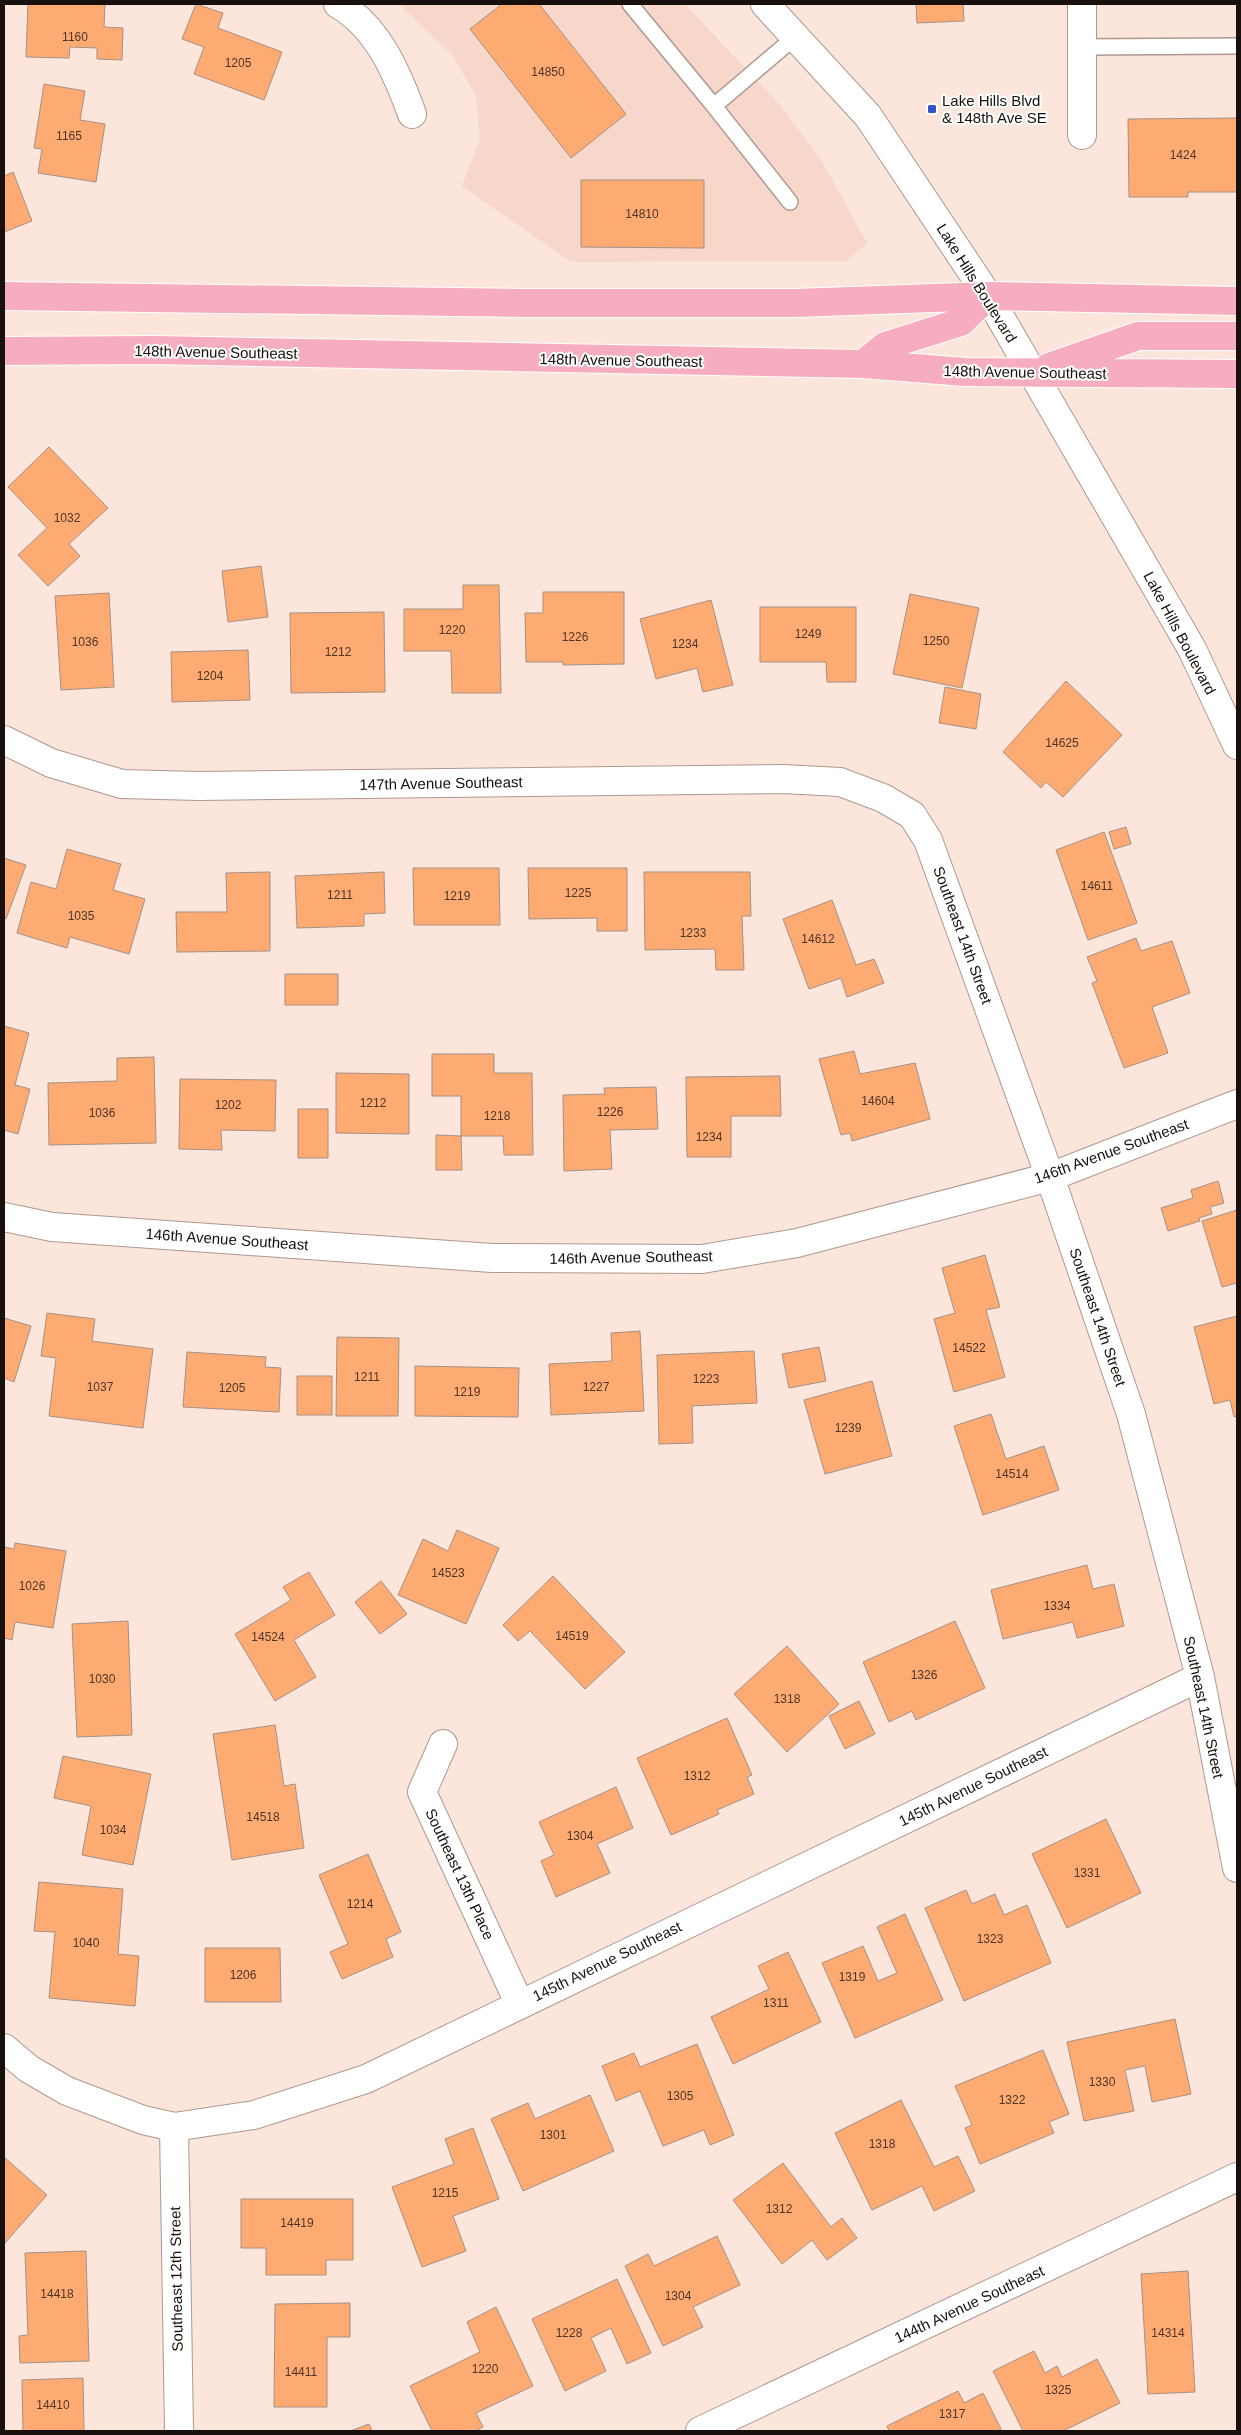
<svg xmlns="http://www.w3.org/2000/svg" width="1241" height="2435" font-family="Arial,sans-serif">
<style>
.built{fill:#f6d7c9}
.building{fill:#fdaa73;stroke:#a59185}
.lines{fill:none;stroke-linecap:round;stroke-linejoin:round}
.lane-casing{stroke:#ae988f;stroke-width:18}
.street-casing{stroke:#ae988f;stroke-width:30}
.secondary-casing{stroke:#ae988f;stroke-width:30}
.primary-casing{stroke:#fff;stroke-width:30}
.lane{stroke:#fff;stroke-width:15}
.street{stroke:#fff;stroke-width:28}
.secondary{stroke:#fff;stroke-width:28}
.primary{stroke:#f7adc0;stroke-width:28}
.poi-dot{fill:#3354c5;stroke:#fff;stroke-width:2}
.labels{text-anchor:middle;dominant-baseline:central;stroke-width:4;stroke-linejoin:round;paint-order:stroke}
.number-label{font-size:12px;fill:#503626}
.poi-label{font-size:15px;fill:#17100c;stroke:#fff;text-anchor:start}
.street-label{font-size:15px;fill:#17100c;stroke:#fff}
</style>
<rect width="100%" height="100%" fill="#fce5db"/>
<path class="built" d="M399,4H685L779,104L820,158L867,243L846,261L571,262L462,186L480,139L476,96L454,57Z"/>
<path class="building" d="M28,4H105L104,27L123,28L122,60L97,59V48L70,47L69,58L26,57Z
M196,4L223,13L218,28L282,52L264,100L194,74L204,47L182,39Z
M502,4H539L626,114L571,158L470,29Z
M916,4H963L964,21L917,23Z
M44,84L85,91L80,120L105,124L96,182L38,173L42,149L34,148Z
M1237,118V192H1188V197H1129L1128,119Z
M13,172L32,221L4,232V176Z
M581,180H704V248L581,247Z
M49,447L108,508L69,544L80,556L48,586L18,555L47,528L8,487Z
M261,566L268,617L228,622L222,571Z
M463,585H499L501,693H452L451,651H404V609H463Z
M543,592H624V664L563,665V662H526L525,613H543Z
M109,593L114,687L61,690L55,596Z
M910,594L979,608L962,688L893,674Z
M711,600L733,685L703,692L697,668L656,679L640,619Z
M760,607H856V682H827L826,662H760Z
M384,612L385,692L291,693L290,613Z
M248,650L250,700L172,702L171,652Z
M1066,681L1122,735L1063,797L1046,782L1041,788L1003,752Z
M945,687L981,694L976,729L939,723Z
M1126,827L1131,844L1114,849L1109,832Z
M1104,832L1137,923L1088,940L1056,850Z
M67,849L121,864L113,890L145,899L129,954L70,937L67,948L17,933L31,882L56,889Z
M4,858L26,865L6,919L4,918Z
M413,868H499L500,925H414Z
M528,868H627V931H597V918L529,919Z
M270,872V951L177,952L176,912H227L226,873Z
M384,872L385,913L364,914V926L297,928L295,876Z
M644,872H750L751,916H742L744,970H716L715,949L645,950Z
M832,900L856,965L874,959L884,983L847,997L841,978L809,989L783,919Z
M1136,938L1141,951L1172,941L1190,993L1152,1007L1168,1053L1124,1068L1092,983L1097,981L1087,957Z
M285,974H338V1005H285Z
M4,1026L29,1033L15,1085L30,1089L18,1134L4,1130Z
M854,1051L860,1074L915,1063L930,1119L852,1141L850,1133L841,1135L819,1059Z
M432,1054H494V1073H532L533,1155H504L503,1136H461V1096H432Z
M154,1057L156,1143L49,1145L48,1083L117,1081V1058Z
M336,1073L409,1074V1134L336,1133Z
M780,1076L781,1116H731V1157H687L686,1077Z
M180,1079L276,1080L275,1131L221,1130L222,1150L179,1149Z
M656,1087L658,1129L610,1130L612,1169L564,1171L563,1095L605,1094L604,1088Z
M298,1109H328V1158H298Z
M436,1135L461,1136L462,1170H436Z
M1218,1181L1224,1203L1210,1207L1212,1214L1199,1218L1200,1221L1168,1231L1161,1208L1193,1198L1191,1190Z
M1237,1210V1283L1222,1287L1202,1221Z
M985,1255L1000,1307L986,1310L1005,1377L954,1392L934,1319L955,1313L942,1268Z
M47,1313L95,1319L92,1341L153,1349L143,1428L49,1416L56,1358L41,1356Z
M1237,1316V1416L1234,1417L1230,1400L1214,1404L1194,1327Z
M4,1318L31,1326L14,1382L4,1378Z
M640,1331L644,1411L551,1415L549,1364L612,1361L611,1333Z
M337,1337L399,1338L398,1416H336Z
M819,1347L826,1381L789,1388L782,1354Z
M754,1351L757,1403L692,1406L693,1443L659,1444L657,1355Z
M187,1352L266,1357L265,1367L281,1368L279,1412L183,1407Z
M415,1366L519,1368L518,1417L415,1416Z
M297,1376H332V1415H297Z
M872,1381L892,1456L825,1474L804,1400Z
M991,1414L1006,1459L1044,1446L1059,1490L983,1515L954,1426Z
M457,1530L499,1548L466,1624L398,1595L423,1539L448,1551Z
M15,1543L66,1551L53,1628L15,1622L12,1640L4,1638V1547L14,1549Z
M1087,1565L1093,1589L1114,1584L1124,1626L1077,1638L1073,1622L1003,1639L991,1590Z
M309,1572L335,1615L294,1640L316,1677L275,1701L235,1634L291,1600L283,1587Z
M553,1576L625,1652L585,1689L530,1631L518,1641L503,1625Z
M381,1581L407,1614L380,1634L355,1602Z
M128,1621L132,1735L77,1737L72,1624Z
M955,1621L985,1688L916,1720L912,1711L889,1722L863,1662Z
M787,1646L839,1704L787,1752L734,1694Z
M859,1701L875,1734L845,1749L829,1716Z
M727,1718L752,1775L747,1777L754,1794L717,1810L719,1814L671,1835L637,1758Z
M275,1725L284,1786L295,1784L304,1848L232,1860L213,1734Z
M63,1756L151,1774L133,1865L82,1855L91,1806L54,1798Z
M616,1787L633,1828L597,1844L610,1873L556,1897L541,1861L554,1855L539,1822Z
M1106,1819L1141,1893L1067,1928L1032,1854Z
M368,1854L401,1932L386,1939L393,1957L342,1979L330,1952L348,1944L319,1875Z
M39,1882L123,1889L118,1954L139,1956L135,2006L49,1998L55,1932L34,1931Z
M966,1890L972,1904L995,1894L1004,1915L1027,1905L1051,1963L964,2001L925,1908Z
M905,1914L943,2000L855,2038L822,1963L863,1946L878,1981L897,1973L877,1927Z
M205,1948H280L281,2002H205Z
M788,1952L821,2022L733,2064L711,2017L769,1989L758,1966Z
M1175,2019L1191,2094L1152,2102L1145,2066L1125,2070L1134,2111L1084,2121L1067,2042Z
M697,2044L734,2135L710,2145L704,2130L663,2146L640,2091L616,2101L602,2066L634,2053L640,2067Z
M1043,2050L1069,2114L1049,2122L1054,2133L980,2164L965,2128L972,2125L955,2086Z
M590,2095L614,2151L523,2191L491,2119L528,2103L535,2119Z
M901,2100L934,2167L958,2156L975,2191L934,2211L922,2186L872,2210L835,2133Z
M473,2128L499,2199L453,2216L466,2251L422,2267L392,2187L454,2164L445,2139Z
M4,2157L47,2195L5,2243L4,2242Z
M783,2163L831,2227L842,2218L857,2238L827,2260L812,2240L782,2264L733,2200Z
M241,2199H353V2260H326V2275H266V2248H241Z
M717,2236L740,2285L693,2307L703,2327L663,2346L625,2266L648,2254L654,2266Z
M86,2251L89,2361L20,2363L19,2336L28,2335L25,2253Z
M1188,2271L1195,2392L1148,2394L1141,2274Z
M617,2279L651,2353L627,2364L611,2328L591,2338L606,2371L565,2391L532,2319Z
M350,2303V2337H327V2407H274L275,2304Z
M496,2307L533,2386L476,2413L483,2427L475,2431H432L410,2386L480,2352L467,2322Z
M1034,2351L1045,2373L1057,2366L1062,2377L1097,2359L1120,2403L1063,2431H1023L993,2371Z
M83,2378L84,2431H23L22,2380Z
M958,2391L964,2403L983,2393L1001,2429L997,2431H889L887,2426Z
M369,2424L372,2431H350Z"/>
<g class="lines">
<g class="lane-casing">
<path id="lane" d="M630,4L714,106L795,37
M1082,47L1237,46
M714,106L790,202"/>
</g>
<g class="street-casing">
<path id="street" d="M338,4C378,27 397,73 412,114
M1082,135V4
M4,740L51,763L122,784L199,786L783,779L840,782L883,798L912,815L928,840L1050,1177L1131,1414L1200,1677L1237,1868
M4,1217L52,1227L492,1258L702,1259L797,1243L1050,1177L1237,1104
M443,1744L422,1792L519,2003
M4,2048L29,2069L67,2091L143,2120L174,2127L254,2115L366,2079L1200,1677
M174,2127L179,2431
M700,2431L1237,2177"/>
</g>
<g class="secondary-casing">
<path id="secondary" d="M765,4L868,116L988,296L1192,649L1237,745"/>
</g>
<g class="primary-casing">
<path id="primary" d="M4,296L524,303H796L988,296L1237,301
M4,351L155,350L863,364L965,372L1237,374
M863,364L885,346L961,322L988,296
M1049,367L1138,336H1237"/>
</g>
<use href="#lane" class="lane"/>
<use href="#street" class="street"/>
<use href="#secondary" class="secondary"/>
<use href="#primary" class="primary"/>
</g>
<rect class="poi-dot" x="927" y="104" width="10" height="10" rx="2.5"/>
<g class="labels">
<g class="number-label">
<text x="75" y="37">1160</text>
<text x="238" y="63">1205</text>
<text x="548" y="72">14850</text>
<text x="69" y="136">1165</text>
<text x="1183" y="155">1424</text>
<text x="642" y="214">14810</text>
<text x="67" y="518">1032</text>
<text x="452" y="630">1220</text>
<text x="808" y="634">1249</text>
<text x="575" y="637">1226</text>
<text x="936" y="641">1250</text>
<text x="85" y="642">1036</text>
<text x="685" y="644">1234</text>
<text x="338" y="652">1212</text>
<text x="210" y="676">1204</text>
<text x="1062" y="743">14625</text>
<text x="1097" y="886">14611</text>
<text x="578" y="893">1225</text>
<text x="340" y="895">1211</text>
<text x="457" y="896">1219</text>
<text x="81" y="916">1035</text>
<text x="693" y="933">1233</text>
<text x="818" y="939">14612</text>
<text x="878" y="1101">14604</text>
<text x="373" y="1103">1212</text>
<text x="228" y="1105">1202</text>
<text x="610" y="1112">1226</text>
<text x="102" y="1113">1036</text>
<text x="497" y="1116">1218</text>
<text x="709" y="1137">1234</text>
<text x="969" y="1348">14522</text>
<text x="367" y="1377">1211</text>
<text x="706" y="1379">1223</text>
<text x="100" y="1387">1037</text>
<text x="596" y="1387">1227</text>
<text x="232" y="1388">1205</text>
<text x="467" y="1392">1219</text>
<text x="848" y="1428">1239</text>
<text x="1012" y="1474">14514</text>
<text x="448" y="1573">14523</text>
<text x="32" y="1586">1026</text>
<text x="1057" y="1606">1334</text>
<text x="572" y="1636">14519</text>
<text x="268" y="1637">14524</text>
<text x="924" y="1675">1326</text>
<text x="102" y="1679">1030</text>
<text x="787" y="1699">1318</text>
<text x="697" y="1776">1312</text>
<text x="263" y="1817">14518</text>
<text x="113" y="1830">1034</text>
<text x="580" y="1836">1304</text>
<text x="1087" y="1873">1331</text>
<text x="360" y="1904">1214</text>
<text x="990" y="1939">1323</text>
<text x="86" y="1943">1040</text>
<text x="243" y="1975">1206</text>
<text x="852" y="1977">1319</text>
<text x="776" y="2003">1311</text>
<text x="1102" y="2082">1330</text>
<text x="680" y="2096">1305</text>
<text x="1012" y="2100">1322</text>
<text x="553" y="2135">1301</text>
<text x="882" y="2144">1318</text>
<text x="445" y="2193">1215</text>
<text x="779" y="2209">1312</text>
<text x="297" y="2223">14419</text>
<text x="57" y="2294">14418</text>
<text x="678" y="2296">1304</text>
<text x="569" y="2333">1228</text>
<text x="1168" y="2333">14314</text>
<text x="485" y="2369">1220</text>
<text x="301" y="2372">14411</text>
<text x="1058" y="2390">1325</text>
<text x="53" y="2405">14410</text>
<text x="952" y="2414">1317</text>
</g>
<g class="poi-label">
<text x="942" y="100">Lake Hills Blvd<tspan x="942" dy="17">&amp; 148th Ave SE</tspan></text>
</g>
<g class="street-label">
<text transform="translate(977 283) rotate(58)">Lake Hills Boulevard</text>
<text transform="translate(216 352) rotate(1)">148th Avenue Southeast</text>
<text transform="translate(621 360) rotate(1)">148th Avenue Southeast</text>
<text transform="translate(1025 372) rotate(1)">148th Avenue Southeast</text>
<text transform="translate(1180 633) rotate(62)">Lake Hills Boulevard</text>
<text transform="translate(441 783) rotate(-1)">147th Avenue Southeast</text>
<text transform="translate(963 935) rotate(70)">Southeast 14th Street</text>
<text transform="translate(1111 1151) rotate(-20)">146th Avenue Southeast</text>
<text transform="translate(227 1239) rotate(4)">146th Avenue Southeast</text>
<text transform="translate(631 1257) rotate(-1)">146th Avenue Southeast</text>
<text transform="translate(1098 1317) rotate(71)">Southeast 14th Street</text>
<text transform="translate(1204 1707) rotate(78)">Southeast 14th Street</text>
<text transform="translate(973 1786) rotate(-26)">145th Avenue Southeast</text>
<text transform="translate(460 1874) rotate(65)">Southeast 13th Place</text>
<text transform="translate(607 1961) rotate(-26)">145th Avenue Southeast</text>
<text transform="translate(176 2279) rotate(-91)">Southeast 12th Street</text>
<text transform="translate(969 2304) rotate(-25)">144th Avenue Southeast</text>
</g>
</g>
<rect width="1241" height="2435" fill="none" stroke="#17100c" stroke-width="10"/>
</svg>
